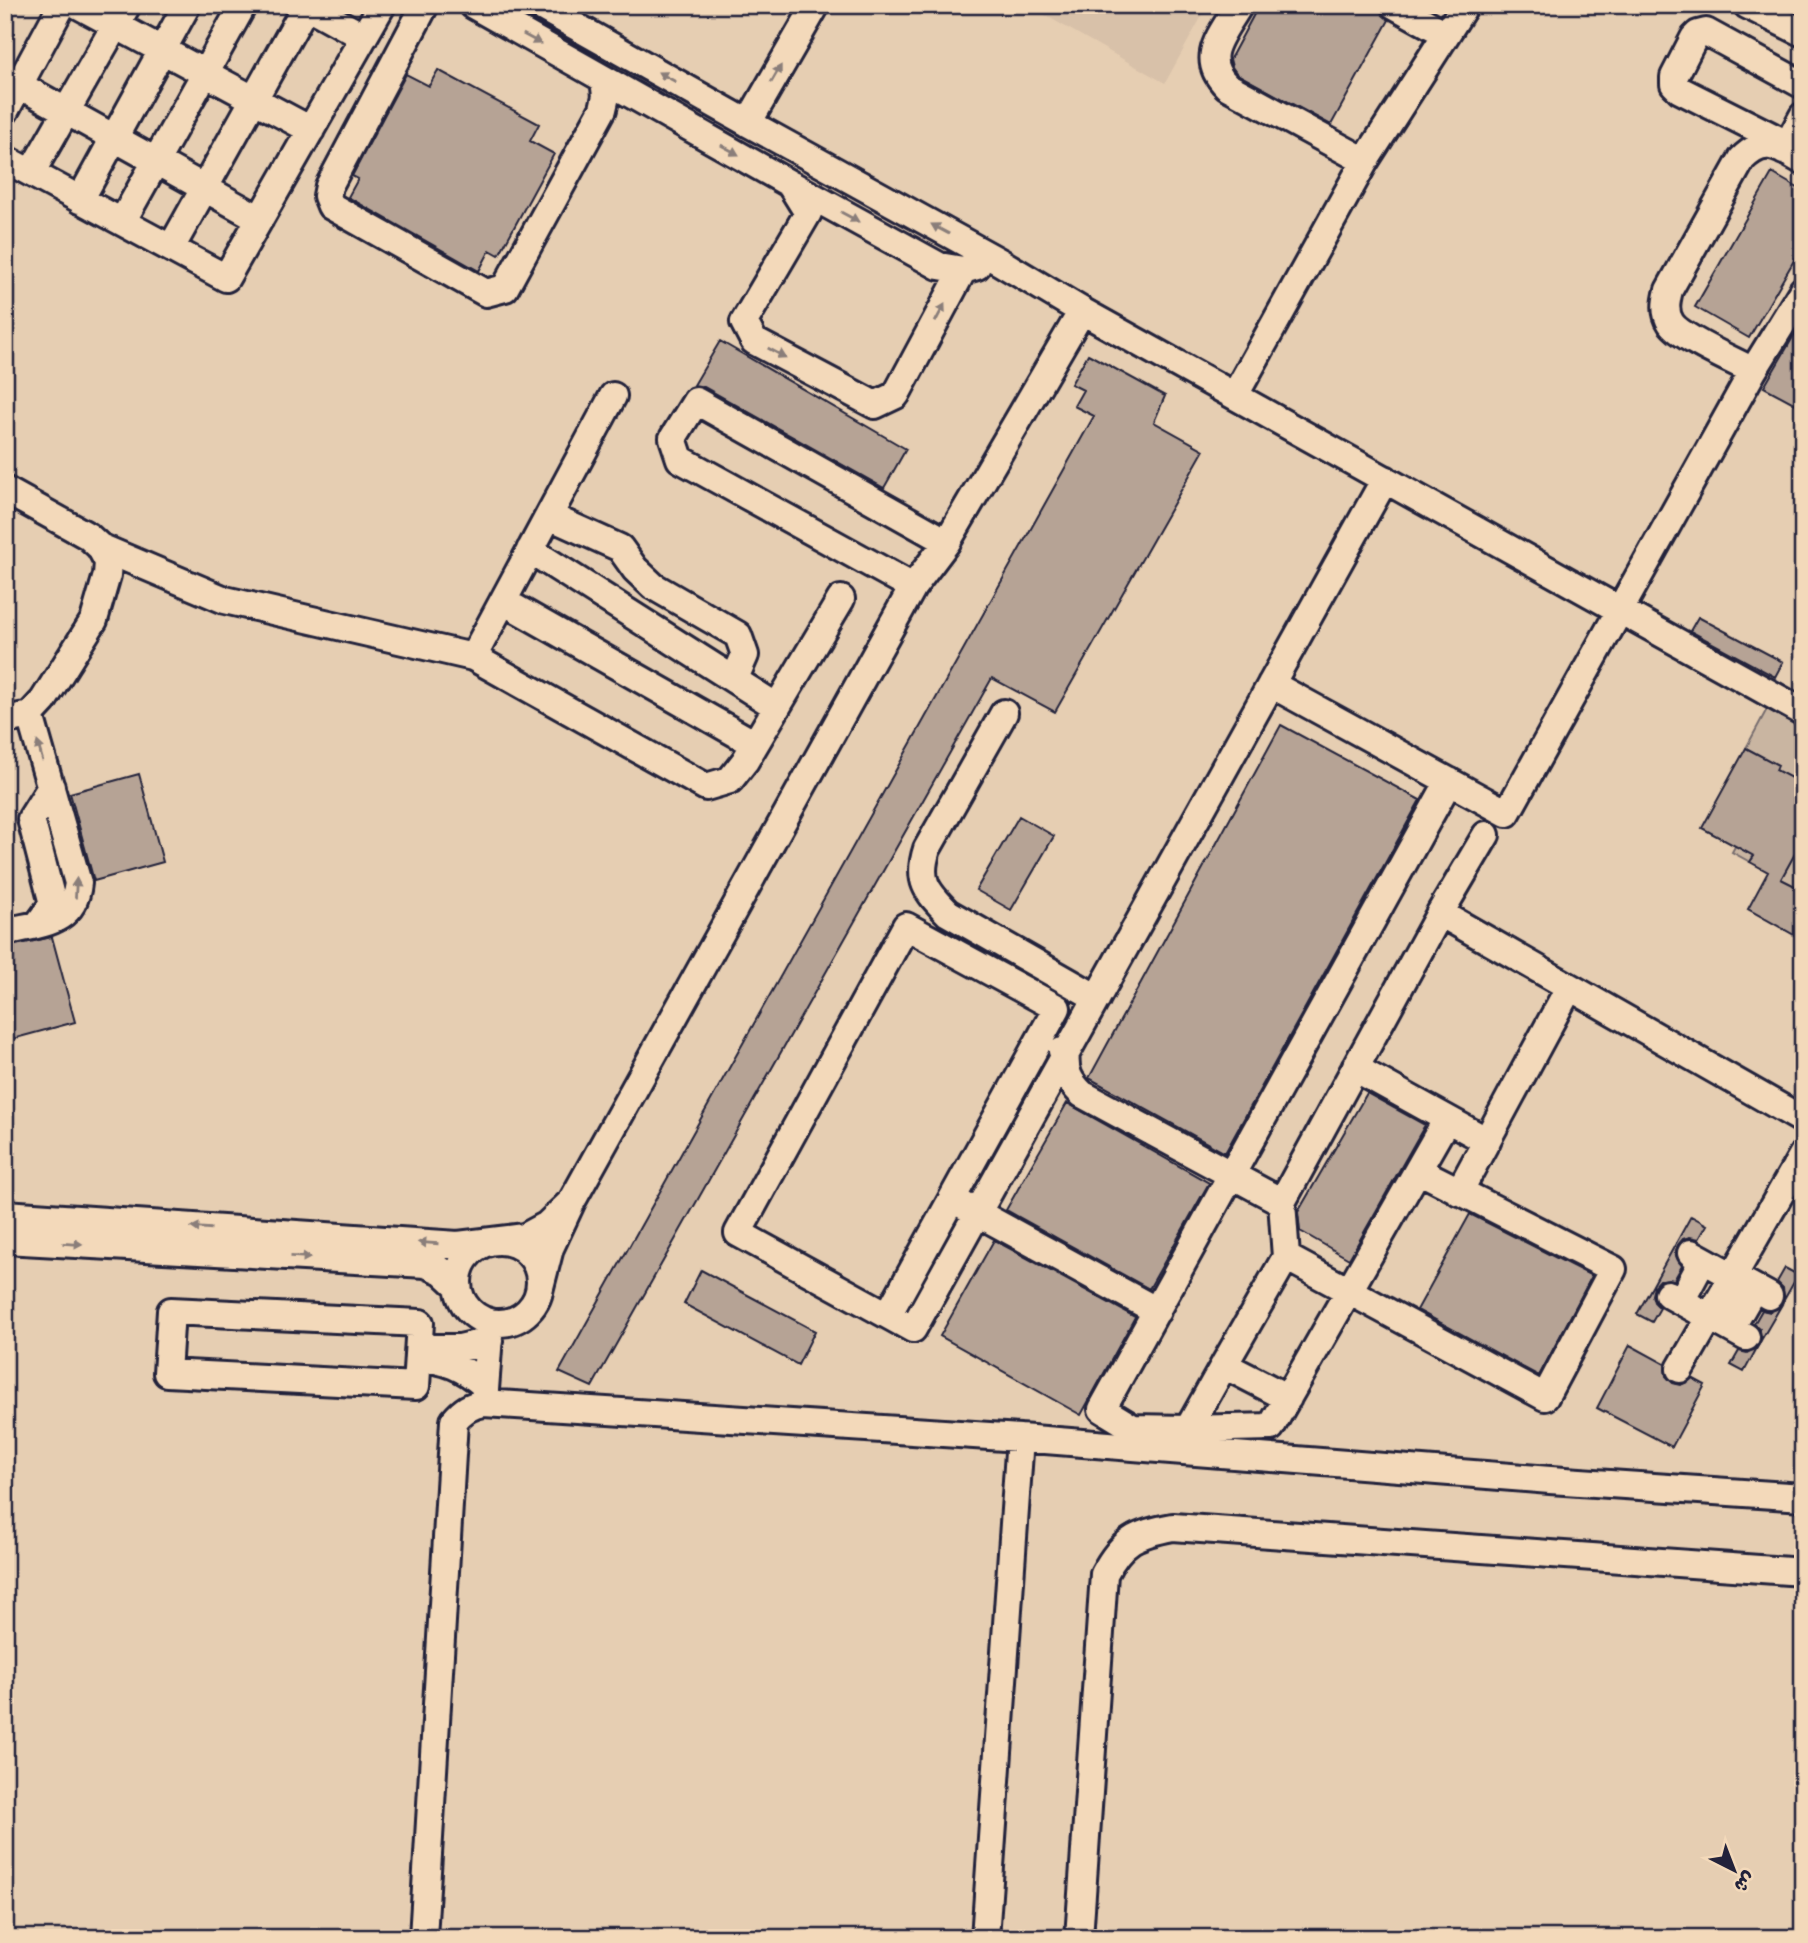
<svg xmlns="http://www.w3.org/2000/svg" width="1808" height="1943" font-family="'Indie Flower','Playpen Sans Arabic',sans-serif">
<style>
.built{fill:#d8c1a9}
.green{fill:#c9b5a1;stroke:#766c6e;stroke-width:2}
.building{fill:#b6a395;stroke:#22223b;stroke-width:2}
.lines{fill:none;stroke-linecap:round;stroke-linejoin:round}
.minor-casing{stroke:#22223b;stroke-width:32}
.minor{stroke:#f3d9ba;stroke-width:26}
.oneway{fill:#8a7e7a}
</style>
<rect width="100%" height="100%" fill="#e6ceb2"/>
<filter id="ink" filterUnits="userSpaceOnUse"><feTurbulence type="fractalNoise" baseFrequency=".0143" numOctaves="2"/><feDisplacementMap in="SourceGraphic" scale="14" xChannelSelector="R" yChannelSelector="G"/><feConvolveMatrix kernelMatrix="1 2 1 2 8 2 1 2 1" color-interpolation-filters="sRGB"/></filter>
<g filter="url(#ink)">
<path class="built" d="M1027,5H1114L1124,9L1135,10L1146,5H1208L1165,83Z"/>
<path class="green" d="M1767,709L1803,728V784L1795,781L1750,862L1732,852L1778,766L1746,748Z
M1803,839V882L1799,888L1781,879Z"/>
<path class="building" d="M1259,5H1370L1380,11L1389,20L1331,125L1237,74L1232,67L1230,59Z
M438,70L539,124L530,141L554,154L499,255L490,250L479,271L348,197L358,179L352,176L406,74L429,86Z
M1772,173L1803,191V245L1749,338L1695,307Z
M1803,320V408L1764,387Z
M720,341L906,449L884,488L704,387L694,385Z
M1088,354L1165,396L1154,422L1204,450L1055,712L992,678L592,1387L559,1372L1094,416L1074,406L1083,390L1071,384Z
M1698,617L1783,662L1775,677L1690,631Z
M1281,725L1420,800L1225,1153L1089,1078Z
M1746,748L1778,765L1776,770L1803,784V839L1781,879L1803,890V940L1748,909L1768,872L1750,862L1754,856L1702,828Z
M139,774L163,862L94,881L70,793Z
M1019,816L1054,836L1011,910L976,890Z
M52,937L75,1022L5,1041V947Z
M1367,1093L1425,1125L1349,1259L1300,1231L1298,1212Z
M1067,1103L1209,1183L1149,1289L1006,1210Z
M1470,1214L1592,1276L1539,1376L1417,1310Z
M1691,1216L1707,1225L1699,1239L1690,1237L1683,1239L1678,1245L1675,1254L1682,1266L1674,1280H1660L1654,1287L1652,1295L1654,1302L1660,1308L1652,1322L1637,1314Z
M994,1240L1135,1317L1081,1415L940,1336Z
M1785,1268L1798,1275L1784,1300L1783,1288L1777,1282Z
M701,1270L815,1331L798,1365L684,1304Z
M1781,1306L1760,1342V1329L1754,1324L1762,1310L1770,1312Z
M1630,1345L1665,1364L1666,1376L1673,1383L1681,1385L1692,1378L1705,1385L1672,1447L1597,1408Z
M1758,1346L1744,1372L1731,1365L1739,1351L1747,1353Z"/>
<g class="lines">
<g class="minor-casing">
<path id="minor" d="M78,5L311,130
M306,5L364,37
M425,5L329,186L327,196L331,206L486,293L505,288L603,109L606,96L604,79
M473,5L790,184L808,213L744,322L754,341L875,405L896,395L963,270
M538,5L748,123
M816,5L748,123L1000,262L1082,311
M1239,5C1222,35 1198,57 1227,86L1365,161
M1394,5L1446,34
M1747,5L1803,33
M19,85L260,219
M5,111L62,5
M1787,144L1680,90L1674,84V77L1694,38L1698,34L1706,32L1803,85
M1784,151L1803,116
M5,159L226,278L382,5
M1803,161C1778,147 1765,136 1742,159L1669,290C1666,302 1664,312 1671,323C1681,338 1735,361 1753,371L1803,290
M31,173L127,5
M792,185L939,266L963,270L977,266
M80,200L187,5
M122,222L243,5
M171,248L306,6
M1235,395L1365,161L1465,5
M5,490L88,536L100,547L108,562L107,575L94,620L43,701L30,715L5,720
M549,516L620,548L635,569L653,586L738,635L745,655L735,678
M100,547L225,600L473,657L706,787L730,780L745,761L841,599
M530,550L777,707
M913,587L680,459L673,438L696,401L947,542
M503,601L755,744
M473,657L613,396
M1271,684L1507,813L1753,371
M1004,713L927,849C917,880 926,891 948,913L1097,998
M1486,835L1440,913L1803,1120
M39,923L53,904L31,819L51,787
M5,932C39,923 74,925 78,883L30,715
M1062,1051L1066,1053C1064,1072 1069,1081 1082,1094L1282,1202L1286,1257L1545,1397L1613,1269L1418,1170
M1355,1068L1487,1141
M1459,1192L1569,988
M572,1201L913,587L947,542L1082,311L1803,712
M1282,1202L1440,913
M963,1205L1157,1311
M5,1214L458,1245L525,1237L547,1225L572,1201L550,1248L539,1291
M5,1240L426,1264L442,1271L458,1286
M458 1282a41 41 0 1 1 82 0a41 41 0 1 1-82 0Z
M1691,1253L1769,1296
M1286,1257L1224,1365L1288,1398
M1668,1294L1746,1337
M1681,1301L1703,1260
M171,1311L420,1323L416,1386L167,1373Z
M888,1315L1057,1008L906,926L738,1233L913,1329L1385,479
M1731,1328L1754,1288
M425,1348H460L489,1341
M418,1358C445,1359 465,1368 485,1386
M1224,1365L1188,1429L1133,1428L1102,1409L1449,781
M1680,1369L1803,1154
M484,1403L490,1322
M1188,1429L1271,1427L1447,1119
M423,1938L454,1421C463,1410 471,1405 484,1403L1020,1438L1550,1480L1803,1497
M985,1938L1020,1438
M1079,1938L1104,1574C1122,1540 1136,1534 1173,1527L1803,1572"/>
</g>
<use href="#minor" class="minor"/>
</g>
<defs><path id="oneway-solid" d="M-6-.8H1V-3.2L6.5 0L1 3.2V.8H-6Z" transform="scale(1.75)"/></defs>
<g class="oneway">
<use href="#oneway-solid" transform="translate(532 39) rotate(29)"/>
<use href="#oneway-solid" transform="translate(776 74) rotate(-60)"/>
<use href="#oneway-solid" transform="translate(667 77) rotate(-151)"/>
<use href="#oneway-solid" transform="translate(730 150) rotate(29)"/>
<use href="#oneway-solid" transform="translate(850 217) rotate(29)"/>
<use href="#oneway-solid" transform="translate(940 229) rotate(-151)"/>
<use href="#oneway-solid" transform="translate(940 313) rotate(-62)"/>
<use href="#oneway-solid" transform="translate(777 353) rotate(28)"/>
<use href="#oneway-solid" transform="translate(40 751) rotate(-106)"/>
<use href="#oneway-solid" transform="translate(76 888) rotate(-87)"/>
<use href="#oneway-solid" transform="translate(201 1228) rotate(-176)"/>
<use href="#oneway-solid" transform="translate(428 1243) rotate(-176)"/>
<use href="#oneway-solid" transform="translate(73 1244) rotate(3)"/>
<use href="#oneway-solid" transform="translate(301 1257) rotate(3)"/>
</g>
</g>
<rect width="1808" height="1943" fill="none" stroke="#f3d9ba" stroke-width="28"/>
<rect x="14" y="14" width="1780" height="1915" fill="none" stroke="#22223b" stroke-width="2.5" filter="url(#ink)"/>
<g transform="translate(1734 1870) rotate(138)" stroke="#f3d9ba" stroke-width="5" paint-order="stroke">
<path d="M0-5L12 26L0 18L-12 26Z" fill="#22223b"/>
<text y="-10" font-size="19" font-weight="bold" text-anchor="middle" fill="#22223b">ش</text>
</g>
</svg>
